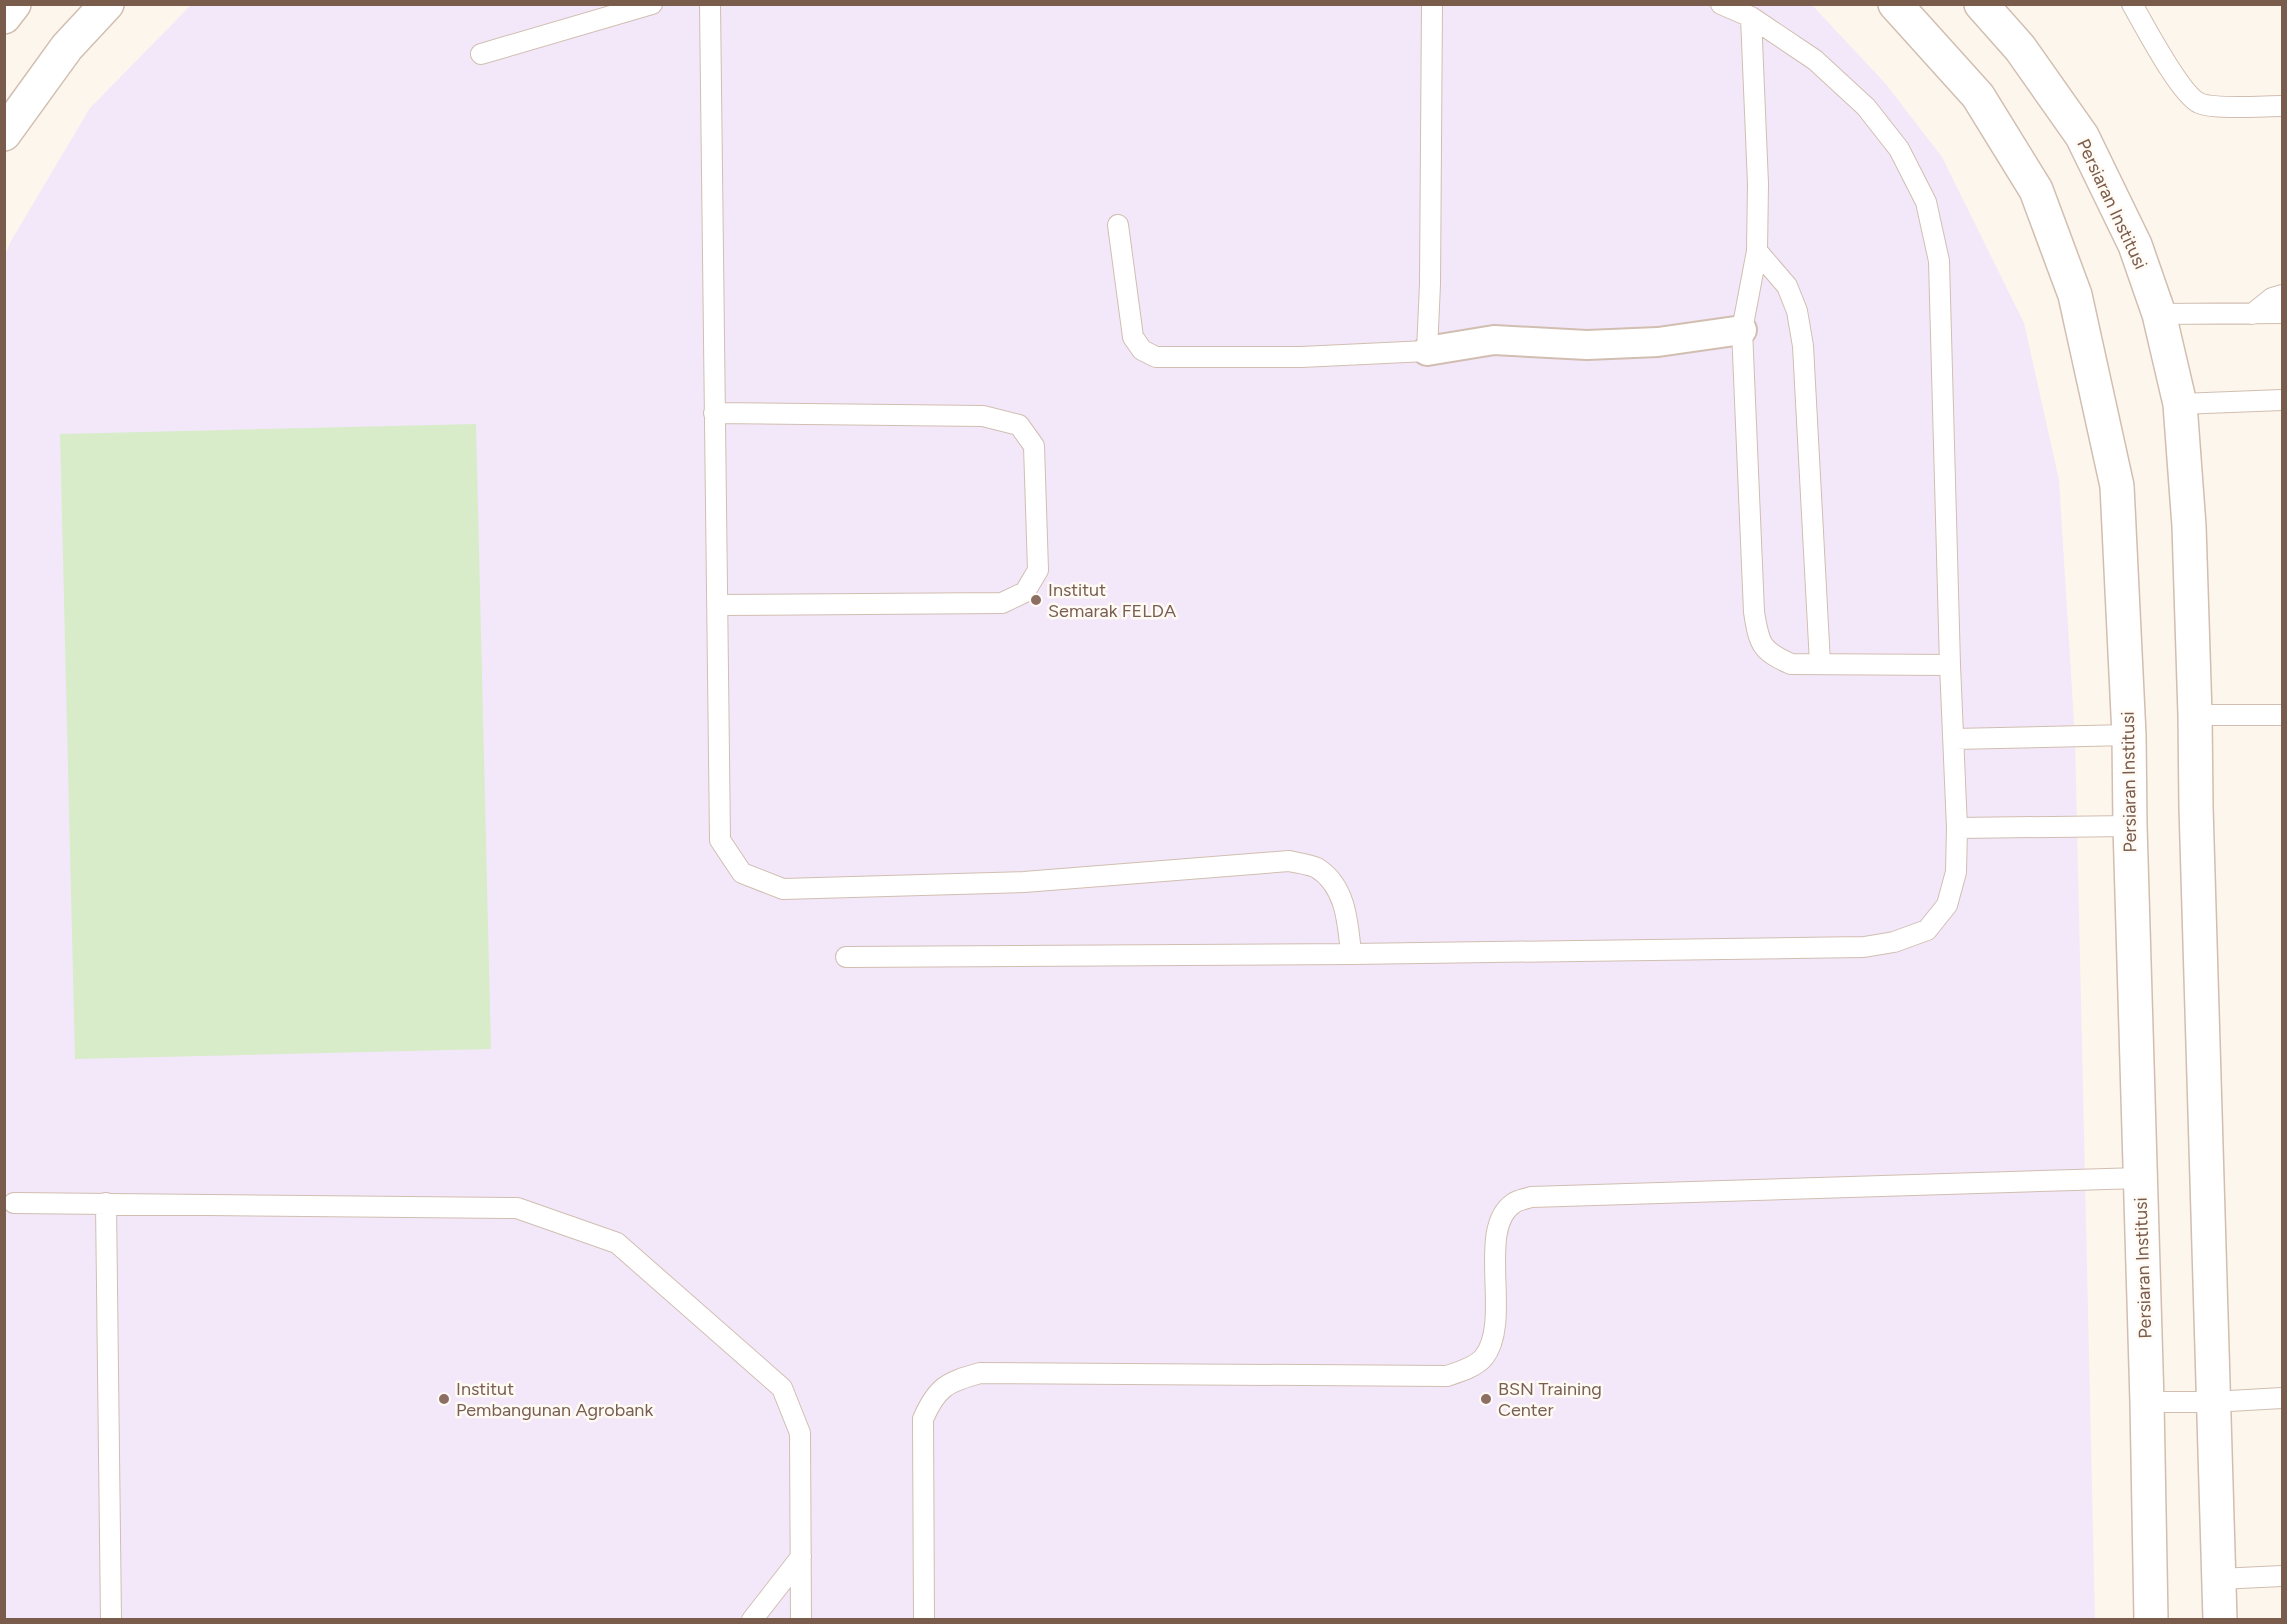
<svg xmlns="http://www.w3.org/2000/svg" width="2287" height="1624" font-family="Figtree,sans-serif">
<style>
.education{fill:#f3e8fa}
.green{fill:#d8ecc9}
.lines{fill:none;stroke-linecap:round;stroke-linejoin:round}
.service-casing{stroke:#d1beb0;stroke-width:22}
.pedestrian-casing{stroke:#d1beb0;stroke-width:32}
.tertiary-casing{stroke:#d1beb0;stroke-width:36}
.service{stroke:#fff;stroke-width:20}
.pedestrian{stroke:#fff;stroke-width:28}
.tertiary{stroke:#fff;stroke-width:33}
.education-dot{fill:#8d6e63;stroke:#fffaf3;stroke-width:2}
.labels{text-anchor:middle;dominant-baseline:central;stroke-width:5;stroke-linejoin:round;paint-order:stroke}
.street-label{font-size:18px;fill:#7a5c4d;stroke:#fffaf3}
.education-label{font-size:18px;fill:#785e54;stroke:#fffaf3;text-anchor:start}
</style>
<rect width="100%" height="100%" fill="#fdf6ec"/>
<path class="education" d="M1811,4L1885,83L1942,157L2024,323L2059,480L2075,738L2095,1619L5,1620V255L11,241L90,108L191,5Z"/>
<path class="green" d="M476,424L491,1049L75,1059L60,434Z"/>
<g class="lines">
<g class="service-casing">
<path id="service" d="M710,4L720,840L742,873L783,889L1024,882L1289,861C1297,863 1309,864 1317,868C1346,886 1348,923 1351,954
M2132,4C2144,25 2180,94 2199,103C2215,110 2263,106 2282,106
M1751,17L1758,184L1757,251L1742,330L1754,612C1759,644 1761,651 1791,664L1950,665
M481,54L652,4
M1118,225L1133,337L1142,350L1156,357H1301L1427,351L1430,284L1432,4
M1757,251L1787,286L1797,311L1803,346L1820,663
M2159,314L2282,313
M2252,314L2272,298L2282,295
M2180,404L2282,400
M714,413L983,416L1019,425L1034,446L1038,570L1025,592L1002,603L718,605
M2195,715H2282
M1954,739L2129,735
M1957,828L2130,826
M846,957L1351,954L1864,947L1894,942L1927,930L1947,905L1956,872L1957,828L1950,665L1939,261L1926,202L1899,149L1866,107L1815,60L1751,17L1721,4
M14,1203L517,1208L617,1243L782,1388L800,1433L801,1620
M106,1203L111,1620
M2147,1402H2212L2282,1398
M2219,1579L2282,1576
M752,1620L801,1557
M924,1620L923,1419C937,1387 947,1382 980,1373L1447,1376C1459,1372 1476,1367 1484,1357C1513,1320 1475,1228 1514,1203C1518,1200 1526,1199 1531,1197L2140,1178"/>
</g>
<g class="pedestrian-casing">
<path id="pedestrian" d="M1427,351L1494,340L1587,345L1658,342L1742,330"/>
</g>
<g class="tertiary-casing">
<path id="tertiary" d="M1895,4L1978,96L2036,190L2075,295L2117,486L2129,735L2130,826L2147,1402L2151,1620
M1981,4L2020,48L2082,136L2135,245L2159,314L2180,404L2189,526L2195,715L2196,807L2220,1620
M4,17L14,4
M4,134L67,47L107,4"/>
</g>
<use href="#service" class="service"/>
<use href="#pedestrian" class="pedestrian"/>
<use href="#tertiary" class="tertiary"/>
</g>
<g class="education-dot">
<circle cx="1036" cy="600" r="6"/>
<circle cx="444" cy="1399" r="6"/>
<circle cx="1486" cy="1399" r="6"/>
</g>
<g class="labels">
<g class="street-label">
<text transform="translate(2112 204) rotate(65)">Persiaran Institusi</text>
<text transform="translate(2129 782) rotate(-91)">Persiaran Institusi</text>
<text transform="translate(2143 1268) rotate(-92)">Persiaran Institusi</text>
</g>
<g class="education-label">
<text x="1048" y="590">Institut<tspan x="1048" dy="21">Semarak FELDA</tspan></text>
<text x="456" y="1389">Institut<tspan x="456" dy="21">Pembangunan Agrobank</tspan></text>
<text x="1498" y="1389">BSN Training<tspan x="1498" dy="21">Center</tspan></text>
</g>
</g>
<rect width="2287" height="1624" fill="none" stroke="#7a5c4d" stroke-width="12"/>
</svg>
